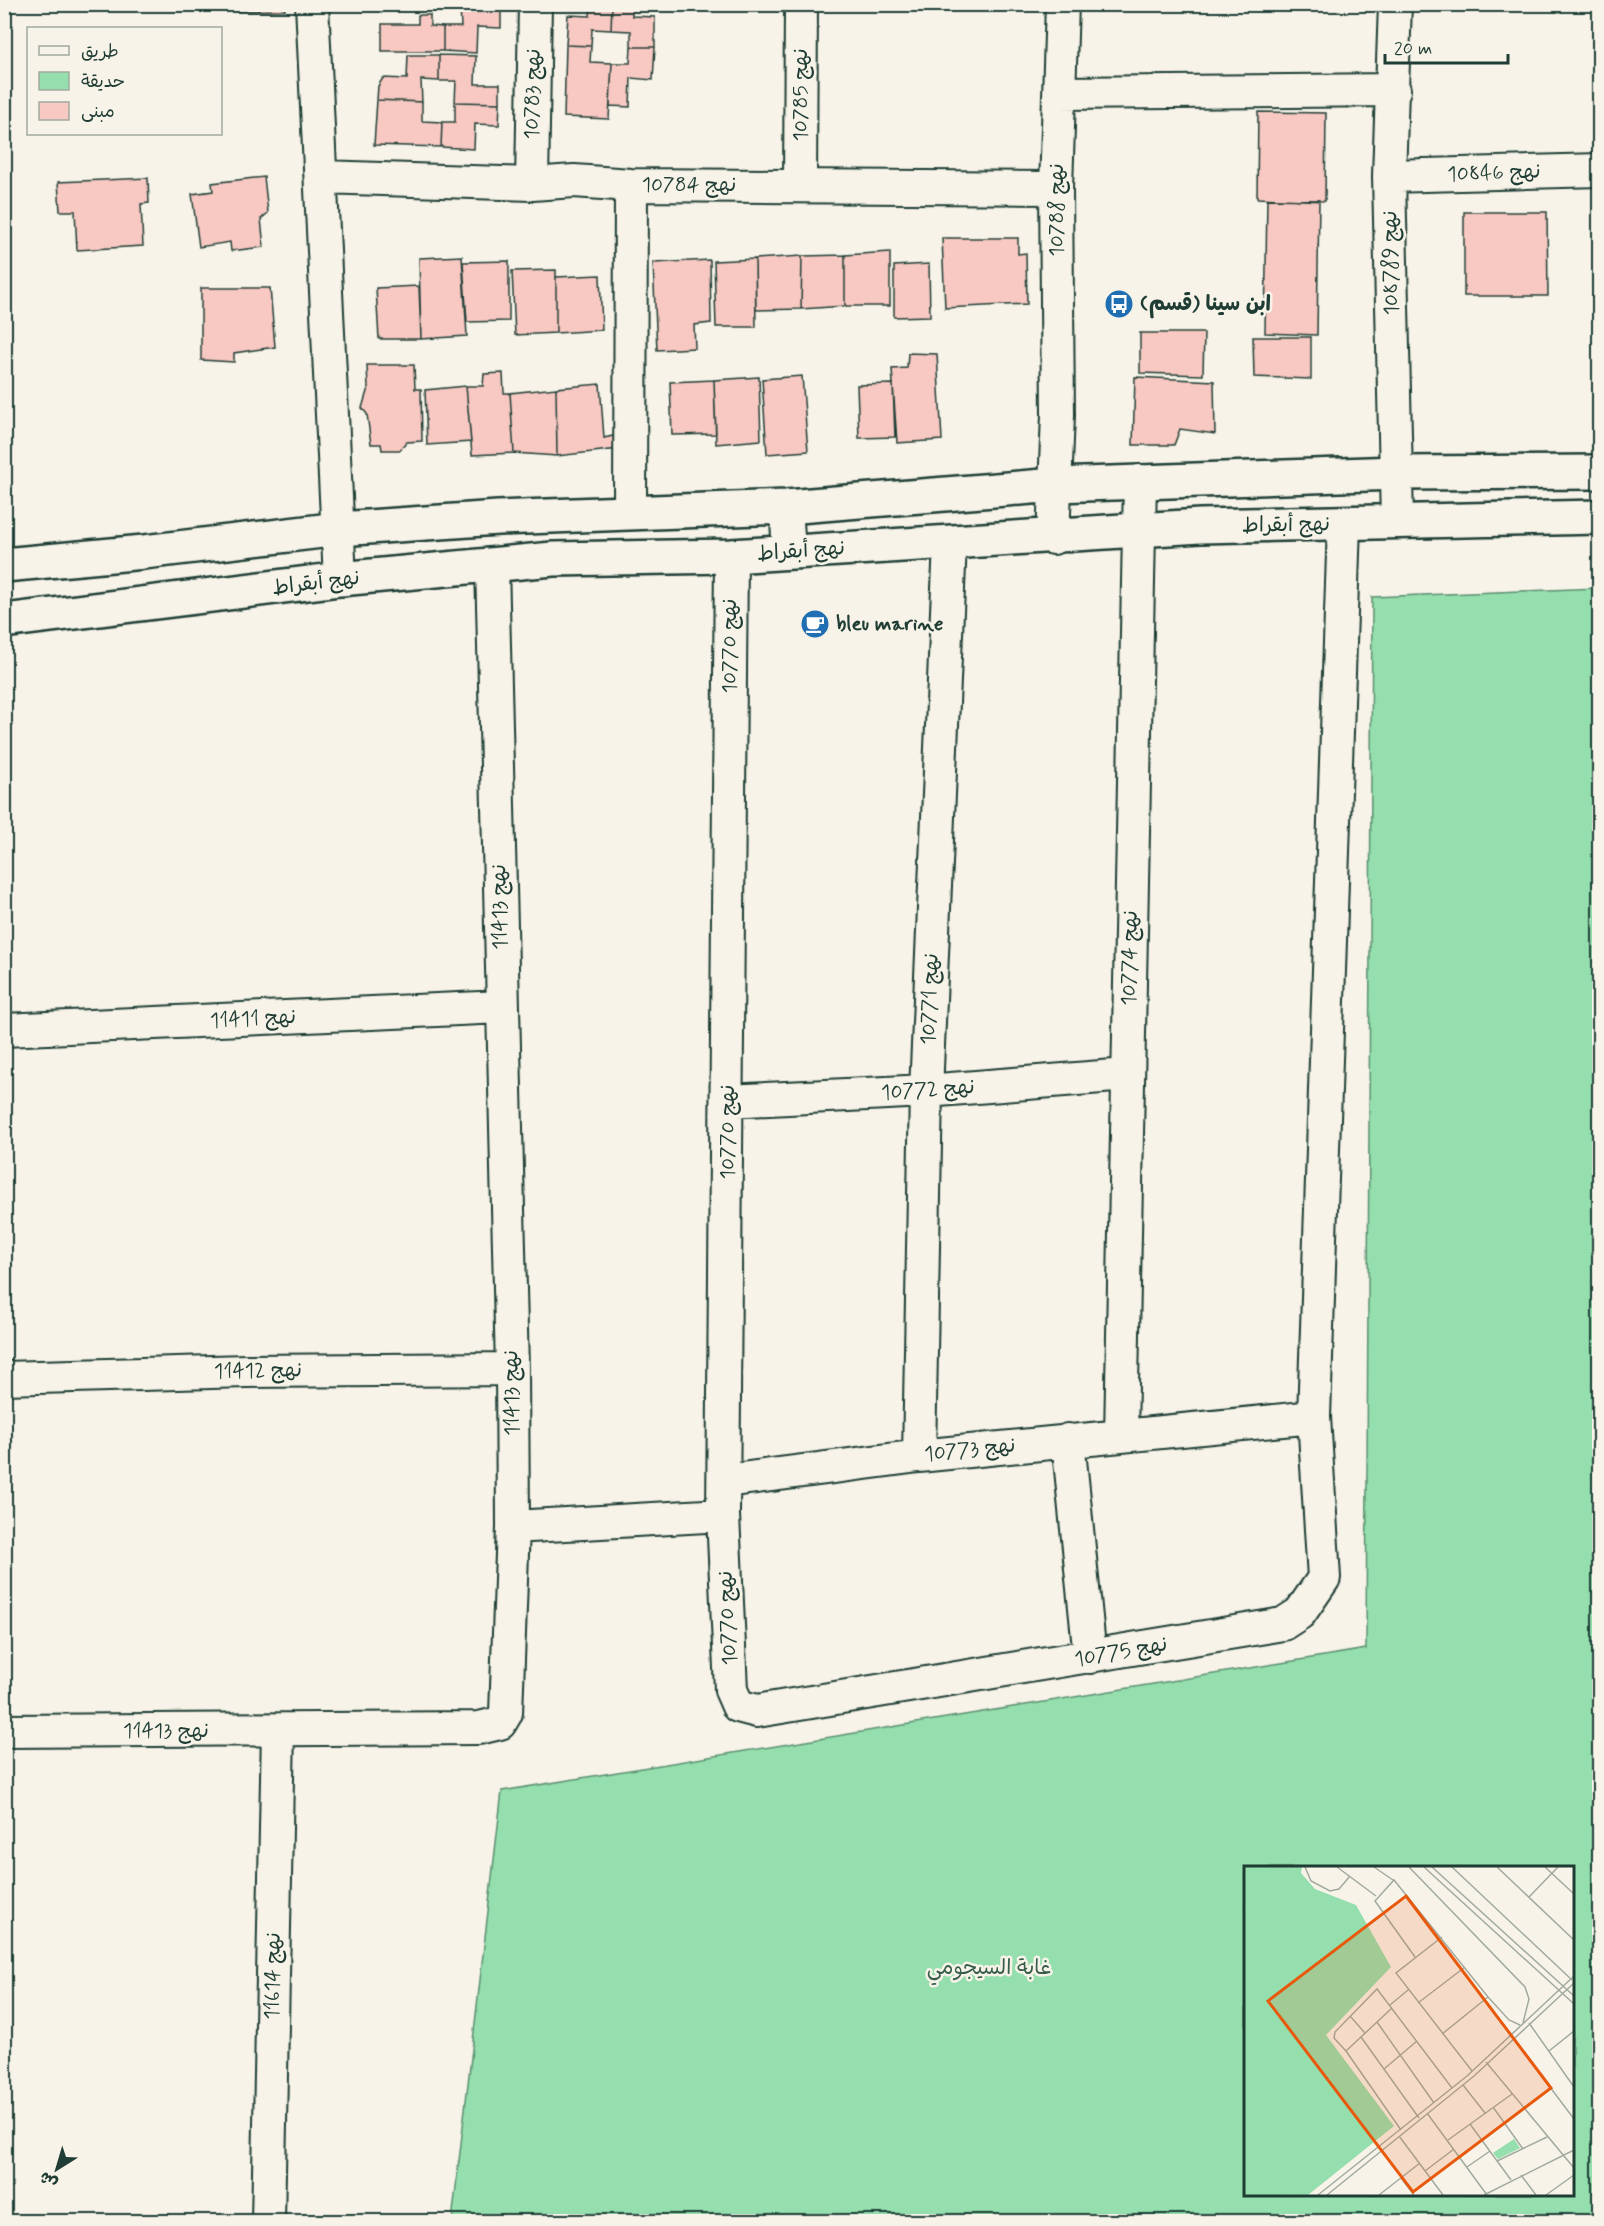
<svg xmlns="http://www.w3.org/2000/svg" width="1604" height="2226" font-family="Mynerve,'Playpen Sans Arabic',sans-serif">
<style>
.green{fill:#95dead;stroke:#5a8e70;stroke-width:1.5;fill-rule:evenodd}
.building{fill:#f8c8c2;stroke:#1f3d34;stroke-width:1.5}
.lines{fill:none;stroke-linecap:round;stroke-linejoin:round}
.minor-casing{stroke:#1f3d34;stroke-width:36}
.tertiary-casing{stroke:#1f3d34;stroke-width:38}
.minor{stroke:#f7f3e8;stroke-width:32}
.tertiary{stroke:#f7f3e8;stroke-width:33}
.labels{text-anchor:middle;dominant-baseline:central;stroke-width:5;stroke-linejoin:round;paint-order:stroke}
.street-label{font-size:21px;fill:#1f3d34;stroke:#f7f3e8}
.poi-label{font-size:21px;font-weight:bold;fill:#1f3d34;stroke:#f7f3e8;text-anchor:start}
.park-label{font-size:21px;fill:#375d4c;stroke:#f7f3e8}
.inset-road{fill:none;stroke:#a1aaa0;stroke-width:1.5}
.view{fill:#e8590c;fill-opacity:0.15;stroke:#e8590c;stroke-width:3}
.inset-edge{fill:none;stroke:#1f3d34;stroke-width:3}
</style>
<rect width="100%" height="100%" fill="#f7f3e8"/>
<filter id="ink" filterUnits="userSpaceOnUse"><feTurbulence type="fractalNoise" baseFrequency=".0167" numOctaves="2"/><feDisplacementMap in="SourceGraphic" scale="12" xChannelSelector="R" yChannelSelector="G"/><feConvolveMatrix kernelMatrix="1 2 1 2 8 2 1 2 1" color-interpolation-filters="sRGB"/></filter>
<g filter="url(#ink)">
<path class="green" d="M1599,588V2221H452L502,1791L1366,1649L1372,597ZM1246,1868H1572V2194H1246Z"/>
<path class="building" d="M182,4H222V10L182,11Z
M234,4H285V10L234,11Z
M460,4H501V7L460,6Z
M591,4H612L611,30L592,29L591,46L566,45L568,15L590,16Z
M612,4H632V16L655,17V47H631V31L611,30Z
M460,6L501,7V28L477,27L476,53L443,51V27H461Z
M418,15H430V26L443,27V51H382V24H418Z
M566,45L591,46L590,62L612,63L609,119L564,117Z
M631,47H655L653,80L631,78L630,107L610,106L612,63H630Z
M408,55H439V81L421,80L422,102L377,100L378,86L383,78L407,79Z
M439,55L476,56L475,84H500V103L455,102L456,81H439Z
M377,100L422,102V121L442,122L441,147L374,145Z
M455,102L500,103L499,125L475,124L474,149L441,147L442,122H455Z
M1258,112L1326,113L1325,201L1257,198Z
M264,177L268,213L261,219L264,247L231,251L230,242L199,247L192,194L213,191L212,183Z
M148,178L149,203L141,204L143,246L77,250L75,211H60L58,182Z
M1267,199L1319,200L1317,335L1265,333Z
M1464,212H1547L1548,296H1464Z
M942,238H1018V254L1026,253L1027,304L945,308Z
M890,252V306H845V255Z
M845,255V306L801,309L802,256Z
M462,256L467,336L421,339L419,258Z
M802,256L801,309L756,310L755,259Z
M755,259L756,327H716L714,261Z
M710,260L711,323L694,325L695,348L657,350L653,263Z
M509,261V321L467,322L463,262Z
M929,264L930,316L894,317V266Z
M556,270V333L515,335L512,271Z
M600,275L602,330L556,333V277Z
M419,286L421,339H379L376,288Z
M201,288H270L275,347L234,353V362L201,360Z
M1140,333H1204L1203,375L1140,373Z
M1253,337H1311V379L1254,377Z
M908,353L937,354L942,440L897,443L892,369L907,368Z
M367,365H414L415,389H421L422,441L407,442L400,450H382L381,444H371L367,414L362,408L368,388Z
M503,373L504,393H510L514,453L472,455L466,386H483L484,374Z
M802,376L808,451L767,454L762,379Z
M759,377L761,440L716,444L714,380Z
M1135,377L1214,381L1215,434L1180,429L1174,445H1133Z
M714,380L716,434L672,435L670,382Z
M600,384L604,438L617,435L619,449L557,456L556,388Z
M893,384L895,437L859,438L857,385Z
M466,386L471,442L427,445L425,390Z
M556,388L557,456L514,453L510,393Z"/>
<g class="lines">
<g class="minor-casing">
<path id="minor" d="M312,4L340,579
M1395,4L1389,176L1397,521
M1060,93L1394,90
M1389,176L1600,170
M322,177L532,184L574,181L631,185L1056,188
M532,184L535,4
M800,185L801,4
M786,507L789,551
M630,513L631,185
M1053,538L1058,415L1056,188L1062,4
M731,556L723,1515L731,1690L738,1706L757,1711L1283,1624L1300,1613L1324,1578L1314,1417
M4,1030L502,1007
M728,1101L926,1091L1127,1075
M4,1378L246,1371L512,1369
M1121,1435L1140,481
M1068,1440L1090,1657
M919,1456L926,1091L950,543
M725,1481L919,1456L1314,1417L1344,524
M513,1527L723,1515
M4,1731L479,1728L500,1723L506,1713L513,1527L512,1369L492,565
M268,2222L278,1730"/>
</g>
<g class="tertiary-casing">
<path id="tertiary" d="M4,565L144,552L339,529L498,518L786,507L1056,485L1396,473L1600,472
M4,621L340,579L553,559L731,556L1200,526L1600,517"/>
</g>
<use href="#minor" class="minor"/>
<use href="#tertiary" class="tertiary"/>
</g>
</g>
<defs>
<g id="bus-disc" transform="scale(1.5)"><circle r="9.5" fill="#1f6fb2" stroke="#f7f3e8"/><path d="M-5-6H5V4H4V6H2V4H-2V6H-4V4H-5ZM-3.5-4V0h7V-4ZM-3.5 1.2v1.5H-2V1.2ZM2 1.2v1.5H3.5V1.2Z" fill="#fff"/></g>
<g id="cafe-disc" transform="scale(1.5)"><circle r="9.5" fill="#1f6fb2" stroke="#f7f3e8"/><path d="M-5.5-4.5H6V0H3Q3 3.5 0 3.5H-2.5Q-5.5 3.5-5.5 0ZM3-3.2v2h1.7v-2ZM-6 4.5H4V6H-6Z" fill="#fff"/></g>
</defs>
<g fill-rule="evenodd">
<use href="#bus-disc" x="1119" y="304"/>
<use href="#cafe-disc" x="815" y="624"/>
</g>
<g class="labels">
<g class="street-label">
<text transform="translate(533 94) rotate(-89)">نهج 10783</text>
<text transform="translate(801 95) rotate(-90)">نهج 10785</text>
<text transform="translate(1494 173) rotate(-2)">نهج 10846</text>
<text x="689" y="185">نهج 10784</text>
<text transform="translate(1057 210) rotate(-90)">نهج 10788</text>
<text transform="translate(1391 263) rotate(-91)">نهج 108789</text>
<text transform="translate(1286 525) rotate(-1)">نهج أبقراط</text>
<text transform="translate(801 551) rotate(-4)">نهج أبقراط</text>
<text transform="translate(316 583) rotate(-7)">نهج أبقراط</text>
<text transform="translate(730 646) rotate(-90)">نهج 10770</text>
<text transform="translate(500 907) rotate(-91)">نهج 11413</text>
<text transform="translate(1130 958) rotate(-89)">نهج 10774</text>
<text transform="translate(930 999) rotate(-88)">نهج 10771</text>
<text transform="translate(253 1019) rotate(-3)">نهج 11411</text>
<text transform="translate(928 1090) rotate(-4)">نهج 10772</text>
<text transform="translate(728 1132) rotate(-90)">نهج 10770</text>
<text transform="translate(258 1371) rotate(-1)">نهج 11412</text>
<text transform="translate(512 1393) rotate(-91)">نهج 11413</text>
<text transform="translate(970 1450) rotate(-6)">نهج 10773</text>
<text transform="translate(728 1618) rotate(-93)">نهج 10770</text>
<text transform="translate(1121 1652) rotate(-10)">نهج 10775</text>
<text x="166" y="1731">نهج 11413</text>
<text transform="translate(273 1976) rotate(-89)">نهج 11614</text>
</g>
<g class="poi-label">
<text x="1140" y="304">(ابن سينا (قسم</text>
<text x="836" y="624">bleu marine</text>
</g>
<g class="park-label">
<text x="989" y="1968">غابة السيجومي</text>
</g>
</g>
<g transform="translate(1244 1866)">
<rect width="330" height="330" fill="#f7f3e8"/>
<path d="M0,1H58L57,7L71,23L112,39L147,101L82,169L150,260L64,329H0ZM270,273L276,282L254,293L249,287Z" fill="#95dead"/>
<path class="inset-road" d="M61,1L67,15L86,25L95,23L106,10M93,1L132,30M130,1L149,14M165,1L281,121L285,133L279,157M180,1L330,138M188,1L330,130M208,1L328,114M253,1L330,74M301,1L330,28M285,31L314,1M198,71L152,107L228,205M171,91L131,35L150,14L244,131L265,154L276,159M174,137L221,101M146,139L164,124M148,142L102,185L157,264M106,150L121,167M133,156L190,237M285,157L330,221M198,168L244,131M117,171L175,252M269,172L330,253M102,185L90,172L91,166L133,123L208,222M305,185L330,165M242,196L330,302M140,203L173,175M219,219L241,247M249,241L279,283M183,247L243,329M226,258L267,314M155,270L199,329M204,274L268,228M253,295L303,271M223,301L246,285M181,305L210,283M277,309L292,329M157,312L170,329M74,329L223,210L330,110M83,329L230,210L330,117M135,329L176,297M240,329L330,284M302,329L330,309"/>
<path class="view" d="M162,30L307,222L169,326L24,135Z"/>
<rect width="330" height="330" class="inset-edge"/>
</g>
<rect width="1604" height="2226" fill="none" stroke="#f7f3e8" stroke-width="24"/>
<rect x="12" y="12" width="1580" height="2202" fill="none" stroke="#1f3d34" stroke-width="2" filter="url(#ink)"/>
<rect x="27" y="27" width="195" height="108" fill="#f7f3e8" stroke="#a1aaa0" stroke-width="1.5"/>
<rect x="39" y="46" width="30" height="9" fill="#f7f3e8" stroke="#a1aaa0" stroke-width="1.5"/>
<text x="81" y="57" font-size="18" fill="#1f3d34">طريق</text>
<rect x="39" y="72" width="30" height="18" fill="#95dead" stroke="#a1aaa0" stroke-width="1.5"/>
<text x="81" y="87" font-size="18" fill="#1f3d34">حديقة</text>
<rect x="39" y="102" width="30" height="18" fill="#f8c8c2" stroke="#a1aaa0" stroke-width="1.5"/>
<text x="81" y="117" font-size="18" fill="#1f3d34">مبنى</text>
<g transform="translate(57 2169) rotate(217)" stroke="#f7f3e8" stroke-width="4.5" paint-order="stroke">
<path d="M0-4.5L10 22L0 15L-10 22Z" fill="#1f3d34"/>
<text y="-9" font-size="16" font-weight="bold" text-anchor="middle" fill="#1f3d34">ش</text>
</g>
<path d="M1385 54v9h123v-9" fill="none" stroke="#1f3d34" stroke-width="3"/>
<text x="1394" y="54" font-size="18" fill="#1f3d34" stroke="#f7f3e8" stroke-width="4.5" paint-order="stroke">20 m</text>
</svg>
